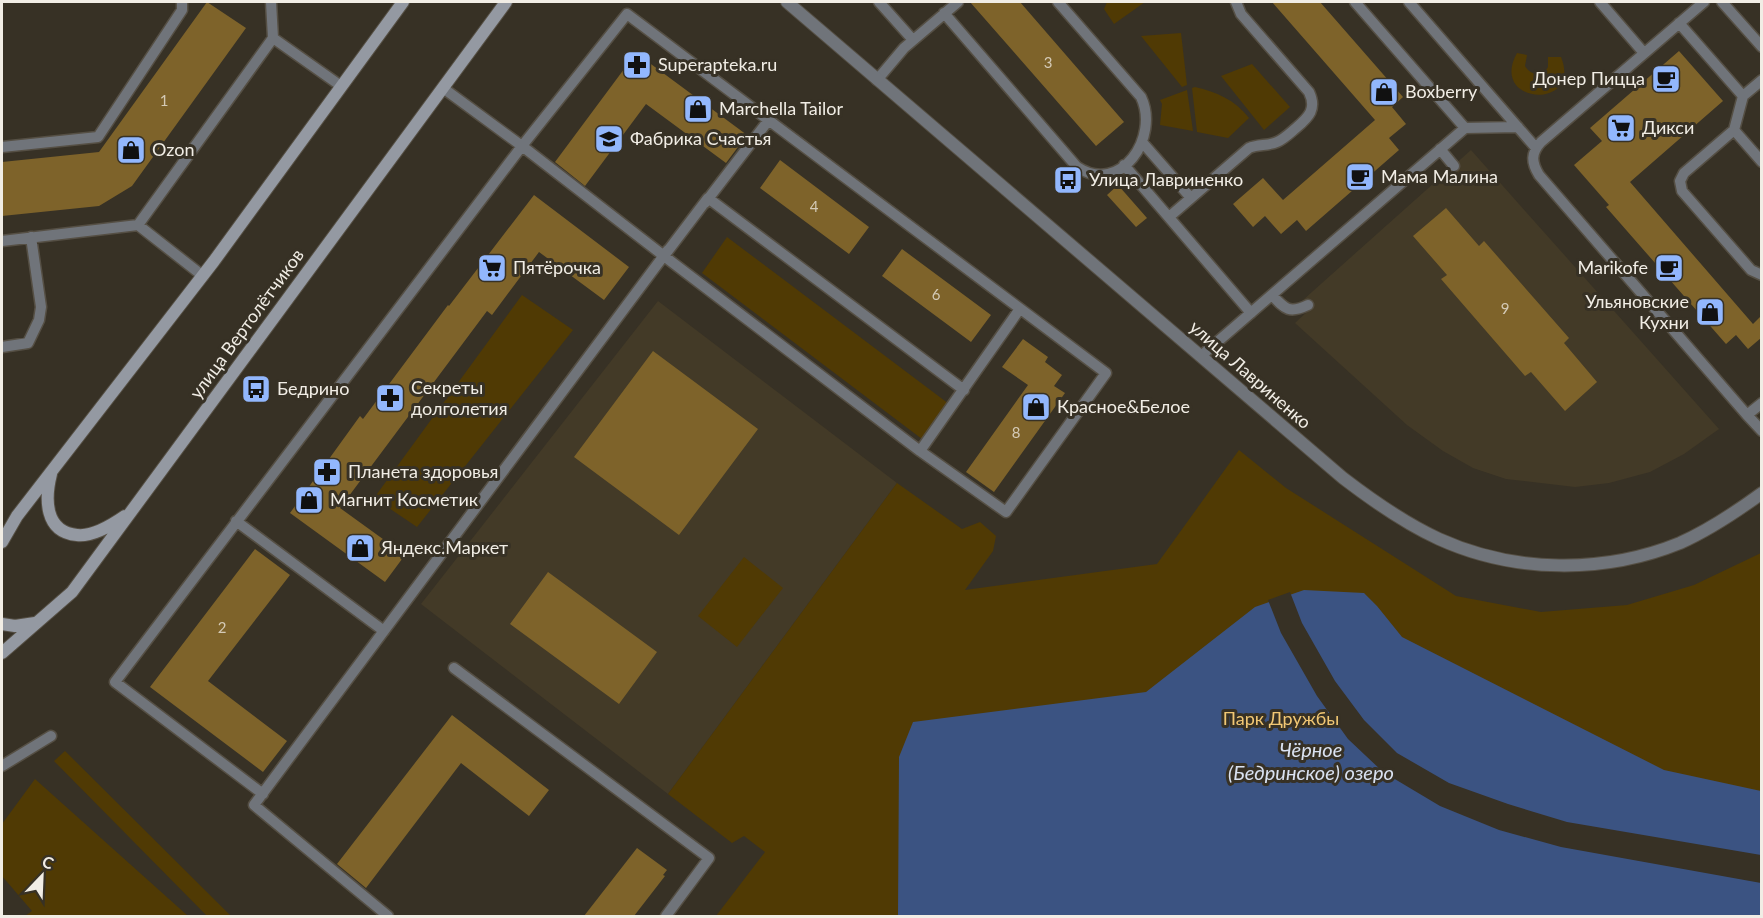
<svg xmlns="http://www.w3.org/2000/svg" width="1763" height="918" font-family="Lato,sans-serif">
  <style>
    .built { fill: #433a27 }
    .green { fill: #503a04 }
    .water { fill: #3b5382 }
    .pier { fill: #373125 }
    .building { fill: #7e632a }
    .lines { fill: none; stroke-linecap: round; stroke-linejoin: round }
    .service-casing { stroke: #554f44; stroke-width: 13 }
    .minor-casing { stroke: #554f44; stroke-width: 14 }
    .secondary-casing { stroke: #554f44; stroke-width: 14 }
    .service { stroke: #70747a; stroke-width: 10 }
    .minor { stroke: #70747a; stroke-width: 12 }
    .secondary { stroke: #9499a2; stroke-width: 12 }
    .labels { text-anchor: middle; stroke-width: 6; stroke-linejoin: round; paint-order: stroke }
    .number-label { font-size: 15px; fill: #d4cab6 }
    .poi-label { font-size: 18px; fill: #f1ede5; stroke: #373125; text-anchor: start }
    .street-label { font-size: 18px; fill: #f1ede5; stroke: #373125 }
    .park-label { font-size: 18px; fill: #f1c774; stroke: #373125 }
    .water-label { font-size: 20px; font-style: italic; fill: #dae2f1; stroke: #373125 }
  </style>
  <rect width="100%" height="100%" fill="#373125"/>
  <path class="built" d="M1471,150L1719,429L1684,454L1650,472L1609,483L1575,487L1506,479L1473,468L1443,451L1407,425L1295,323L1311,308L1303,300Z
    M658,301L897,483L668,794L421,604Z"/>
  <path class="green" d="M1107,2H1145L1114,24L1104,9Z
    M1181,33L1187,85L1182,87L1141,36Z
    M1517,53L1527,55L1525,66C1531,76 1542,77 1548,67V57H1561C1583,111 1488,105 1517,53Z
    M1252,64L1290,107L1264,130L1221,76Z
    M1195,87C1217,92 1235,100 1249,118L1228,138L1197,132L1192,88Z
    M1187,90L1193,131L1160,125L1162,104L1160,100Z
    M727,237L949,404L922,439L702,273Z
    M522,295L573,330L417,527L374,498Z
    M1239,450L1286,488L1456,596L1541,612L1627,605L1694,585L1761,553V916H716L765,852L744,836L732,843L668,794L897,483L962,529L980,522L996,536L993,551L965,590L1157,564Z
    M744,557L783,588L737,647L698,616Z
    M65,751L231,916H207L54,761Z
    M35,779L188,916H25L32,911L2,876V824Z"/>
  <path class="water" d="M1304,590L1364,593L1377,606L1402,637L1664,770L1761,791V916H898L899,757L913,722L1146,692L1255,607Z"/>
  <path class="pier" d="M1290,592L1302,623L1335,681L1364,720L1397,753L1449,783L1508,804L1567,822L1761,855V883L1561,847L1499,830L1440,806L1383,772L1348,739L1317,696L1281,633L1268,600Z"/>
  <path class="building" d="M207,2L246,28L132,186L99,206L2,216V162L99,152Z
    M970,2H1020L1124,122L1096,146Z
    M1272,2H1320L1403,97L1392,107L1406,124L1389,138L1399,150L1306,231L1297,220L1281,234L1265,216L1253,227L1233,204L1263,178L1283,200L1375,120Z
    M1679,51L1723,101L1630,182L1753,324L1761,316V338L1748,349L1736,335L1726,344L1606,207L1609,205L1574,165L1602,141L1590,128Z
    M636,53L747,135L726,163L646,104L585,186L555,162Z
    M780,160L869,227L849,254L760,188Z
    M1118,185L1147,218L1136,227L1107,195Z
    M534,195L629,267L604,300L539,252L492,315L487,311L340,508L405,555L385,582L290,513L360,416L363,419L448,305L449,306Z
    M1446,208L1479,246L1484,241L1569,338L1564,343L1597,382L1565,411L1531,372L1525,376L1441,279L1447,275L1413,236Z
    M902,249L991,315L971,342L882,276Z
    M1023,339L1048,357L1045,362L1062,375L1054,386L1065,393L994,492L966,472L1028,385L1002,367Z
    M653,351L758,429L679,535L574,457Z
    M255,549L290,575L208,681L287,741L263,772L150,687Z
    M548,572L657,652L619,704L510,624Z
    M452,715L549,790L529,816L461,763L366,888L337,864Z
    M637,848L667,870L663,875L665,876L634,916H584Z"/>
  <g class="lines">
    <g class="service-casing">
      <path id="service" d="M879,2L913,40
        M1355,2L1465,128
        M1409,2L1536,148
        M1600,2L1644,53
        M1704,2L1541,142C1531,153 1531,162 1539,175L1747,415
        M1722,2L1762,47
        M944,13L1077,167C1121,196 1160,137 1141,97L1058,2
        M1679,23L1743,96
        M273,38L341,86
        M877,80L904,48L958,2
        M1762,80L1743,96L1734,130L1684,173L1680,181L1682,191L1751,270L1762,275
        M1734,130L1762,162
        M1142,142L1191,198
        M2,147L98,137L182,10V2
        M1440,149L1454,166
        M1124,165L1251,313
        M705,203L768,121
        M1169,217L1249,148C1258,144 1268,146 1277,142C1284,139 1290,133 1296,128C1309,117 1317,109 1309,92L1241,14L1236,2
        M138,225L203,276
        M2,241L138,225L273,38L271,2
        M664,256L920,451
        M1272,295C1285,309 1289,314 1308,305
        M2,347L28,343L39,320L41,307L31,237
        M1201,356L1465,128L1518,127
        M964,390L708,198L664,256L522,146L627,14L1106,373L1006,512L920,451L1019,310
        M1762,403L1747,415L1762,431
        M236,521L384,631
        M454,668L709,858L666,916
        M2,766L51,736
        M263,794L115,682L522,146L443,88
        M388,916L254,805L668,250"/>
    </g>
    <g class="minor-casing">
      <path id="minor" d="M787,2L1343,478C1373,501 1404,523 1439,539C1514,573 1604,574 1680,543C1709,530 1736,512 1762,493"/>
    </g>
    <g class="secondary-casing">
      <path id="secondary" d="M51,474C45,498 44,532 77,535C93,537 112,525 125,516
        M2,542L17,516L214,261L403,2
        M2,624L15,626L35,623
        M2,653L72,592L506,2"/>
    </g>
    <use href="#service" class="service"/>
    <use href="#minor" class="minor"/>
    <use href="#secondary" class="secondary"/>
  </g>
  <defs>
    <g id="pharmacy-square" transform="scale(1.5)"><rect x="-9" y="-9" width="18" height="18" rx="4" fill="#92b7fd" stroke="#373125"/><path d="M-2-6h4v4h4v4h-4v4h-4v-4h-4v-4h4Z" fill="#111"/></g>
    <g id="cafe-square" transform="scale(1.5)"><rect x="-9" y="-9" width="18" height="18" rx="4" fill="#92b7fd" stroke="#373125"/><path d="M-5.5-4.5H6V0H3Q3 3.5 0 3.5H-2.5Q-5.5 3.5-5.5 0ZM3-3.2v2h1.7v-2ZM-6 4.5H4V6H-6Z" fill="#111"/></g>
    <g id="shop-square" transform="scale(1.5)"><rect x="-9" y="-9" width="18" height="18" rx="4" fill="#92b7fd" stroke="#373125"/><path d="M-5-2.5h2.3a2.7 3.5 0 0 1 5.4 0H5L5.5 6h-11ZM-1.5-2.5h3a1.5 2.3 0 0 0-3 0Z" fill="#111"/></g>
    <g id="supermarket-square" transform="scale(1.5)"><rect x="-9" y="-9" width="18" height="18" rx="4" fill="#92b7fd" stroke="#373125"/><path d="M-6-5.5h2.5l.6 2H6L4.5 2H-2.5L-4.4-4H-6ZM-1.5 3.2a1.3 1.3 0 1 0 .1 0ZM3 3.2a1.3 1.3 0 1 0 .1 0Z" fill="#111"/></g>
    <g id="school-square" transform="scale(1.5)"><rect x="-9" y="-9" width="18" height="18" rx="4" fill="#92b7fd" stroke="#373125"/><path d="M0-5L7-2L0 1L-7-2ZM-4 1L0 2.5L4 1V4Q0 6-4 4Z" fill="#111"/></g>
    <g id="bus-square" transform="scale(1.5)"><rect x="-9" y="-9" width="18" height="18" rx="4" fill="#92b7fd" stroke="#373125"/><path d="M-5-6H5V4H4V6H2V4H-2V6H-4V4H-5ZM-3.5-4V0h7V-4ZM-3.5 1.2v1.5H-2V1.2ZM2 1.2v1.5H3.5V1.2Z" fill="#111"/></g>
  </defs>
  <g fill-rule="evenodd">
    <use href="#pharmacy-square" x="637" y="65"/>
    <use href="#cafe-square" x="1666" y="79"/>
    <use href="#shop-square" x="1384" y="92"/>
    <use href="#shop-square" x="698" y="109"/>
    <use href="#supermarket-square" x="1621" y="128"/>
    <use href="#school-square" x="609" y="139"/>
    <use href="#shop-square" x="131" y="150"/>
    <use href="#cafe-square" x="1360" y="177"/>
    <use href="#bus-square" x="1068" y="180"/>
    <use href="#supermarket-square" x="492" y="268"/>
    <use href="#cafe-square" x="1669" y="268"/>
    <use href="#shop-square" x="1710" y="312"/>
    <use href="#bus-square" x="256" y="389"/>
    <use href="#pharmacy-square" x="390" y="398"/>
    <use href="#shop-square" x="1036" y="407"/>
    <use href="#pharmacy-square" x="327" y="472"/>
    <use href="#shop-square" x="309" y="500"/>
    <use href="#shop-square" x="360" y="548"/>
  </g>
  <g class="labels">
    <g class="number-label">
      <text x="1048" y="68">3</text>
      <text x="164" y="106">1</text>
      <text x="814" y="212">4</text>
      <text x="936" y="300">6</text>
      <text x="1505" y="314">9</text>
      <text x="1016" y="438">8</text>
      <text x="222" y="633">2</text>
    </g>
    <g class="poi-label">
      <text x="658" y="71">Superapteka.ru</text>
      <text x="1645" y="85" text-anchor="end">Донер Пицца</text>
      <text x="1405" y="98">Boxberry</text>
      <text x="719" y="115">Marchella Tailor</text>
      <text x="1642" y="134">Дикси</text>
      <text x="630" y="145">Фабрика Счастья</text>
      <text x="152" y="156">Ozon</text>
      <text x="1381" y="183">Мама Малина</text>
      <text x="1089" y="186">Улица Лавриненко</text>
      <text x="513" y="274">Пятёрочка</text>
      <text x="1648" y="274" text-anchor="end">Marikofe</text>
      <text x="1689" y="308" text-anchor="end">Ульяновские<tspan x="1689" dy="21">Кухни</tspan></text>
      <text x="411" y="394">Секреты<tspan x="411" dy="21">долголетия</tspan></text>
      <text x="277" y="395">Бедрино</text>
      <text x="1057" y="413">Красное&amp;Белое</text>
      <text x="348" y="478">Планета здоровья</text>
      <text x="330" y="506">Магнит Косметик</text>
      <text x="381" y="554">Яндекс.Маркет</text>
    </g>
    <g class="street-label">
      <text transform="translate(247 324) rotate(-54)" y="6">улица Вертолётчиков</text>
      <text transform="translate(1250 375) rotate(41)" y="6">улица Лавриненко</text>
    </g>
    <g class="park-label">
      <text x="1281" y="725">Парк Дружбы</text>
    </g>
    <g class="water-label">
      <text x="1311" y="757">Чёрное<tspan x="1311" dy="23">(Бедринское) озеро</tspan></text>
    </g>
  </g>
  <rect width="1763" height="918" fill="none" stroke="#f1ede5" stroke-width="6"/>
  <g transform="translate(42 876) rotate(23)" stroke="#373125" stroke-width="4.5" paint-order="stroke">
  <path d="M0-4.5L10 22L0 15L-10 22Z" fill="#f1ede5"/>
  <text y="-9" font-size="16" font-weight="bold" text-anchor="middle" fill="#f1ede5">С</text>
  </g>
</svg>
